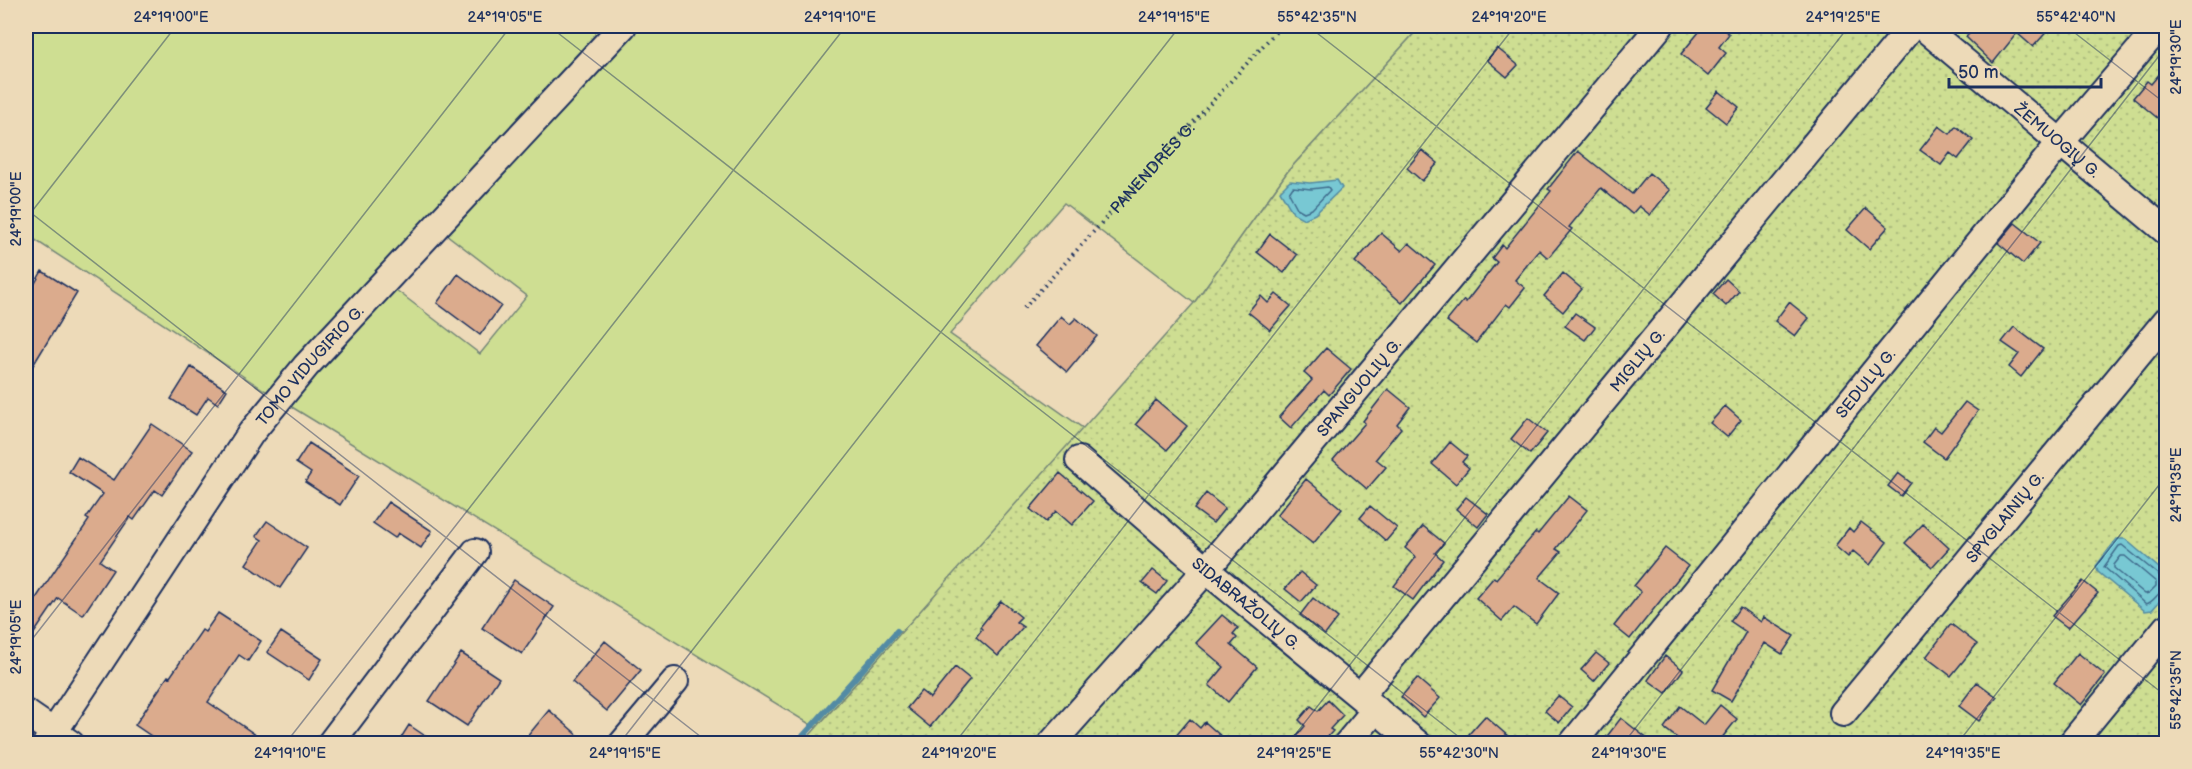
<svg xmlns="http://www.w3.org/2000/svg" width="2192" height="769" font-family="'Balsamiq Sans',sans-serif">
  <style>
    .grass { fill: #cede92; stroke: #748678; stroke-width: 1.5; fill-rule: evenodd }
    .garden { fill: url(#garden-dots); stroke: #748678; stroke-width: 1.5 }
    .water { fill: #78c8d3; stroke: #538ba4; stroke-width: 1.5 }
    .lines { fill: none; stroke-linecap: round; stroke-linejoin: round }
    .shore { stroke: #406c8d; stroke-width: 1.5 }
    .stream { stroke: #538ba4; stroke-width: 6 }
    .building { fill: #dbab8d; stroke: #1b2f5e; stroke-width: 1.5 }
    .minor-casing { stroke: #1b2f5e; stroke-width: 30 }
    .path { stroke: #1b2f5e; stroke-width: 4; stroke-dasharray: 1.5 4.5; stroke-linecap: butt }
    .minor { stroke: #eddab8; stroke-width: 26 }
    .ticks { fill: none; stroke: #1b2f5e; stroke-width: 1.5; stroke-opacity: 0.45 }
    .labels { text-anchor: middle; stroke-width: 4.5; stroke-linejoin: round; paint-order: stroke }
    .street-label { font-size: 16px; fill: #1b2f5e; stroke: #eddab8 }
    .neatline { fill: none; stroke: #1b2f5e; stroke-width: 2 }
    .ticks-label { font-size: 15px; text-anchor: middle; fill: #1b2f5e }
  </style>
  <defs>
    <pattern id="garden-dots" width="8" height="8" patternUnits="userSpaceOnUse" patternTransform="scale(1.5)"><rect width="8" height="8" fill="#cede92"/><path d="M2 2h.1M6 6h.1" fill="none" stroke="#b0bf80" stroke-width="1.8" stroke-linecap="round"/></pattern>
  </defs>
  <rect width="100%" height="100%" fill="#eddab8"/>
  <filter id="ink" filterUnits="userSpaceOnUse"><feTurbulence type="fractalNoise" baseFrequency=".0167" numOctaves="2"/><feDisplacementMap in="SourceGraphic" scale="12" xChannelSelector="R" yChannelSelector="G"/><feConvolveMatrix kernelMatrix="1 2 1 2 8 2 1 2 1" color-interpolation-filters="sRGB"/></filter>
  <g filter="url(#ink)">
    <path class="grass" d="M26,26H1421L1288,171L1194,303L1064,203L950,334L1084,429L816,728L264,390L26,234ZM425,218L527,296L480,354L375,274Z"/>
    <path class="garden" d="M1421,26H2166V743L802,744L1194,303L1288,171Z"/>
    <path class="water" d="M1337,180L1342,188L1315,214L1304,219L1293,213L1280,191L1290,181L1310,183Z
      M2117,539H2125L2166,574V594L2152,610L2145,611L2098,572L2096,566Z"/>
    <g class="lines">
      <path class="shore" d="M1293,187L1311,189L1328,187L1330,190L1312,209L1304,212L1297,208L1289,193Z
        M2121,556H2125L2156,582V586L2149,593L2145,594L2114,568V565Z
        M2166,578L2160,576L2122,545L2119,546L2104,567L2146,604C2155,602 2157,591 2166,590"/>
      <path class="stream" d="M796,744L897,631"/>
    </g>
    <path class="building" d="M1704,26H1719L1729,34L1719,47L1726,53L1708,76L1681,54Z
      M1977,26H2052L2033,47L2017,33L1993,63L1966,37Z
      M1497,48L1518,65L1507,77L1487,60Z
      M2166,66V125L2133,98L2147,81L2151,84Z
      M1719,91L1739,107L1726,123L1706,107Z
      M1939,126L1950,134L1956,126L1973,140L1958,159L1950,153L1941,165L1920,150Z
      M1422,150L1438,163L1422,181L1407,168Z
      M1578,151L1632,194L1649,173L1670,190L1650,215L1639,206L1632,214L1601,188L1569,227L1572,229L1548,258L1539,250L1515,280L1525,288L1510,307L1506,304L1476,343L1447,321L1464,300L1466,302L1497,262L1492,258L1502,245L1505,248L1551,191L1548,189Z
      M1866,208L1888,227L1869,249L1847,230Z
      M2015,223L2040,243L2023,264L1998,243Z
      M1381,233L1402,251L1409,243L1435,265L1402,303L1355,262Z
      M1270,234L1297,255L1284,273L1257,252Z
      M42,271L77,293L26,377V299Z
      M1563,273L1582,289L1563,312L1544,296Z
      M458,274L501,306L480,335L437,303Z
      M1726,279L1739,291L1726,306L1713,294Z
      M1276,294L1291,306L1270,330L1248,312L1261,296L1268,303Z
      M1789,302L1809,318L1795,336L1775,321Z
      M1575,313L1595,327L1585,340L1565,326Z
      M1061,316L1070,324L1076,318L1097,336L1067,372L1036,346Z
      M2014,327L2043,349L2021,377L2009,367L2019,354L2002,342Z
      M1326,348L1351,369L1329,395L1324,390L1291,428L1279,417L1312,380L1304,373Z
      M191,367L227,390L218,404L208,397L196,415L171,399Z
      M1388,389L1410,407L1397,424L1401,428L1376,459L1386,467L1367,489L1333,460L1365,423L1363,421Z
      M1156,400L1187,426L1167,450L1136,424Z
      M1965,402L1978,411L1944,458L1923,442L1934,427L1941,432Z
      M1725,406L1741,420L1727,437L1710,423Z
      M1528,418L1547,433L1530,454L1511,439Z
      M152,424L192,451L162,495L155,490L134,520L130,517L100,561L113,570L83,615L58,598L26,645V613L89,520L86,518L103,494L69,472L78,457L114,480Z
      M1450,442L1467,456L1462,462L1469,468L1456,484L1432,464Z
      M309,443L359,476L340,505L305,482L311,473L296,463Z
      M1060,473L1093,501L1072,525L1056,511L1046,522L1030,509Z
      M1898,473L1911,483L1901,496L1888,486Z
      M1306,479L1342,509L1313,544L1277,515Z
      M1206,493L1225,508L1213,523L1194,509Z
      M1569,496L1587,510L1556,549L1561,552L1539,578L1559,593L1536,624L1514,607L1502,621L1476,598L1494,577L1496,579L1536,532L1538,534Z
      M1466,497L1488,514L1478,527L1456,509Z
      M388,502L432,531L421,548L398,533L395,538L373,523Z
      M1370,506L1397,528L1386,541L1360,518Z
      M267,521L307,548L280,588L246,564L262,540L256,536Z
      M1861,522L1887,542L1870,565L1853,551L1848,557L1835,546L1849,528L1853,532Z
      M1923,524L1949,548L1932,567L1905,543Z
      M1423,526L1444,543L1435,553L1443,560L1413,600L1394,586L1416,557L1405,548Z
      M1665,548L1688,566L1630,639L1614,626L1641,592L1634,586Z
      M1153,570L1167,581L1157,594L1142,583Z
      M1300,572L1316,585L1301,602L1285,589Z
      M514,580L554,607L522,654L482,628Z
      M2083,581L2098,593L2068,628L2052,616Z
      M1313,598L1338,618L1325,635L1300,615Z
      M1001,601L1021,617L1016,622L1023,627L998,656L976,637L982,629L980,627Z
      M1740,607L1761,622L1764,617L1794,636L1782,654L1765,643L1731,701L1712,690L1746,632L1730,621Z
      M218,613L261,641L248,661L239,655L208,702L269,744H163L135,725L168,676L170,677L202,630L205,632Z
      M1222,615L1238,628L1233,634L1237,638L1231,645L1257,667L1228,702L1209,685L1224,667L1196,643Z
      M1951,624L1977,644L1951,676L1926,657Z
      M281,632L322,659L309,680L267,652Z
      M605,641L641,670L607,711L572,682Z
      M461,653L499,678L467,726L429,701Z
      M1596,653L1609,663L1594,681L1581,670Z
      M2078,653L2105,675L2081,705L2054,683Z
      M1665,656L1683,670L1666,693L1648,680Z
      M955,667L970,679L930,727L907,708L921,691L930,698Z
      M1417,678L1440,698L1423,717L1401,697Z
      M1977,682L1997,697L1979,721L1959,706Z
      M1558,696L1572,707L1559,723L1545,711Z
      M1328,700L1343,715L1330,729L1333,731L1321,744H1290L1305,726L1299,720L1311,706L1318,711Z
      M1720,705L1737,719L1717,744H1685L1664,728L1680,706L1704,725Z
      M549,710L588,744H521Z
      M1485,716L1517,744H1480L1469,734Z
      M1621,718L1654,744H1601Z
      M1190,719L1200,728L1205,722L1230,744H1169Z
      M409,725L437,744H397Z"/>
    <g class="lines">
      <g class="minor-casing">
        <g id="minor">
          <path id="s2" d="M1922,26L2166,231"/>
          <path id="s3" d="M1079,460L1206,570L1418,744"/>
          <path id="s4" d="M1361,695L1912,26"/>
          <path d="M26,713L71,744"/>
          <path id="s5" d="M1843,713L2166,321"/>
          <path id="s6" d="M46,744L251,433L306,366L623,26"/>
          <path d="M330,744L475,552"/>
          <path d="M622,744L675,681"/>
          <path id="s7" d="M1051,744L1206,570L1660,26"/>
          <path d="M1347,744L1376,709"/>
          <path id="s8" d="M1572,744L2060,143L2160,26"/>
          <path d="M2071,744L2166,628"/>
        </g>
      </g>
      <path class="path" id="s1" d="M1024,308L1281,26"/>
      <use href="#minor" class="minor"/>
    </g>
  </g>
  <path class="ticks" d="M549,26L1468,744M1308,26L2166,696M2066,26L2166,104M26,209L710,744M26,219L176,26M26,647L511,26M285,744L846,26M619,744L1180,26M954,744L1515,26M1288,744L1849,26M1623,744L2166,47M1957,744L2166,476"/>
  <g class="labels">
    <g class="street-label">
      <text dy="6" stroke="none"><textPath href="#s2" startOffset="177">ŽEMUOGIŲ G.</textPath></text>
      <text dy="6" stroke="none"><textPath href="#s1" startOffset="190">PANENDRĖS G.</textPath></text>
      <text dy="6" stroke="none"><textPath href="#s4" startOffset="434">MIGLIŲ G.</textPath></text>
      <text dy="6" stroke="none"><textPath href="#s6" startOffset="462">TOMO VIDUGIRIO G.</textPath></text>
      <text dy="6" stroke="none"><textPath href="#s8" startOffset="465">SEDULŲ G.</textPath></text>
      <text dy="6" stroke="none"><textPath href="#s7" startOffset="471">SPANGUOLIŲ G.</textPath></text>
      <text dy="6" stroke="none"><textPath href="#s5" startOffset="254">SPYGLAINIŲ G.</textPath></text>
      <text dy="6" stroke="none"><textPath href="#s3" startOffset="220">SIDABRAŽOLIŲ G.</textPath></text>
    </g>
  </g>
  <rect width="2192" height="769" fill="none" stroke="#eddab8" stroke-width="66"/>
  <path d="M1949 78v9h152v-9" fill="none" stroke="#1b2f5e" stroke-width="3"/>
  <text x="1958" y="78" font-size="18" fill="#1b2f5e" stroke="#eddab8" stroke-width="4.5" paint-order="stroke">50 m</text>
  <rect x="33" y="33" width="2126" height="703" class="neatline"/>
  <g class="ticks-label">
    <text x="171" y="22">24°19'00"E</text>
    <text x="505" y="22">24°19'05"E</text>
    <text x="840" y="22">24°19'10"E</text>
    <text x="1174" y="22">24°19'15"E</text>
    <text x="1317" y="22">55°42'35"N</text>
    <text x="1509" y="22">24°19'20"E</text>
    <text x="1843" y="22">24°19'25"E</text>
    <text x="2076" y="22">55°42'40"N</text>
    <text transform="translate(2176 57) rotate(-90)" y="5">24°19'30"E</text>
    <text transform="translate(16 209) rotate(-90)" y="5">24°19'00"E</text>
    <text transform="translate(2176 485) rotate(-90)" y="5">24°19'35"E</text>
    <text transform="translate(16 637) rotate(-90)" y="5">24°19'05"E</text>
    <text transform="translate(2176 690) rotate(-90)" y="5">55°42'35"N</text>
    <text x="290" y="758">24°19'10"E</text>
    <text x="625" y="758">24°19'15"E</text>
    <text x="959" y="758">24°19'20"E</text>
    <text x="1294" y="758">24°19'25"E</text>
    <text x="1459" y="758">55°42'30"N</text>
    <text x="1629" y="758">24°19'30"E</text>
    <text x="1963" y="758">24°19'35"E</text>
  </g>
</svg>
